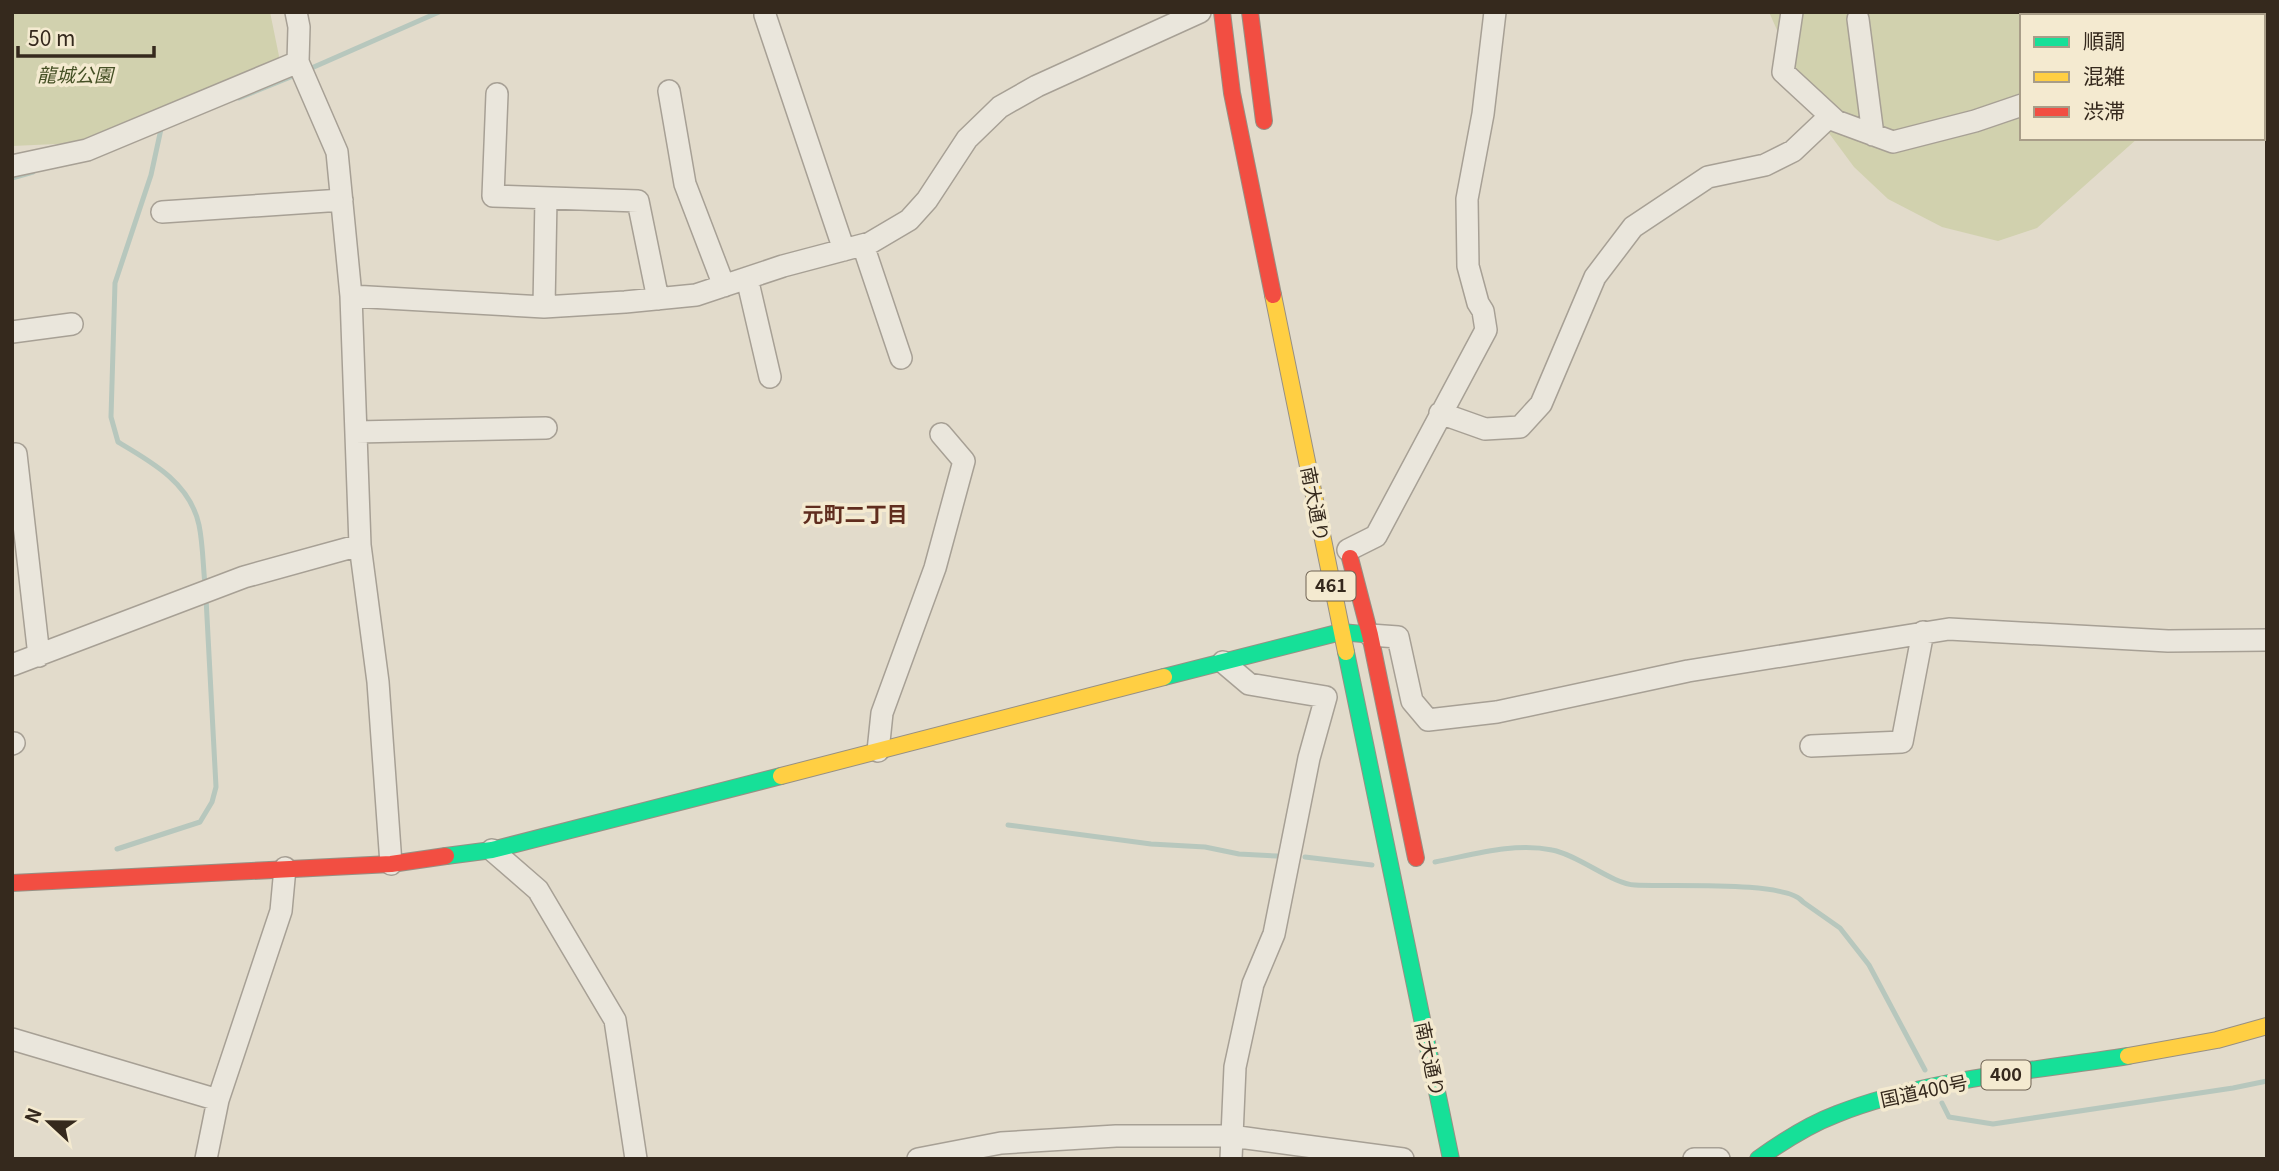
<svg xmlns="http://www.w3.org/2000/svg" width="2279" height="1171" font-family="Georgia,'Noto Sans JP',serif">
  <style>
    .green { fill: #d1d1ae }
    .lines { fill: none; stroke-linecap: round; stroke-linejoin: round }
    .stream { stroke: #b7c7bd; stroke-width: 5 }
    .street-casing { stroke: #a7a095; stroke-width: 24 }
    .fast-casing { stroke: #979084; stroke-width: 18 }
    .slow-casing { stroke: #979084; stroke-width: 18 }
    .jam-casing { stroke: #979084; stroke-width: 18 }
    .street { stroke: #eae6dc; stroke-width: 21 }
    .fast { stroke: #16e098; stroke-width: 16 }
    .slow { stroke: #ffcf43; stroke-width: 16 }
    .jam { stroke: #f24e42; stroke-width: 16 }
    .labels { text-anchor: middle; stroke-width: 7; stroke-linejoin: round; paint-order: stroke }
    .shield { fill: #f4ead0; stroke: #6e6353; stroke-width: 2 }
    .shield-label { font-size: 18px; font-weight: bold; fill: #35291d }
    .park-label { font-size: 19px; font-style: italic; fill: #455025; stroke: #f4ead0 }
    .street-label { font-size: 19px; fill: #35291d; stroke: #f4ead0 }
    .neighbourhood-label { font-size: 21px; font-weight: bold; fill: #602d1e; stroke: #f4ead0 }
  </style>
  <rect width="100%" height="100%" fill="#e2dbcb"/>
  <path class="green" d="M12,12H270L280,61L79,143L12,146Z
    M1769,12H2267V24L2263,27V16H2022V138H2138L2037,228L1998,241L1942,227L1888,199L1854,167L1814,113Z"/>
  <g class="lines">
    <path class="stream" d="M307,70L439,12
      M239,98L298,74
      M161,129L151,175L115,283L111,417L118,442C152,462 190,483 199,525C203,544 203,566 205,585
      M12,178L33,172
      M1008,825L1151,844L1205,847L1239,854L1277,856
      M117,849L200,822L212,802L216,787L206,598
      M1305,857L1372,865
      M1435,862C1472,855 1514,842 1552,850C1579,855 1612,884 1635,885C1664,887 1788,880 1803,902L1840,928L1869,965L1925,1070
      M1942,1103L1949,1117L1993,1124L2233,1088L2267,1081"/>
    <g class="street-casing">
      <path id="street" d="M296,12L299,27L298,62L337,152L351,296L360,545L378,682L391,864
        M1792,12L1783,72L1836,121L1893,142L1975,121L2022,105
        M765,15L844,250
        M2147,16L2151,12
        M1858,19L1873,135
        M669,91L685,184L724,286
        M497,94L493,196L638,201L658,299
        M12,166L87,150L298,62
        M162,212L342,200
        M863,245L901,358
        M747,278L770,377
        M351,296L544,307L625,302L696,295L783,266L870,243L909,220L927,200L967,139L1000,107L1037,86L1200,12
        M544,307L546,198
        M12,332L72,324
        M1440,413L1485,429L1520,427L1541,404L1595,277L1633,227L1708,177L1765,165L1793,151L1830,116
        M356,432L546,428
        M16,454L39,656
        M1348,550L1376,536L1486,330L1483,311L1478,303L1468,266L1467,199L1483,114L1495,12
        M1370,635L1398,637L1412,701L1428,720L1497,712L1688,671L1949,629L2168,641L2267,640
        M1223,662L1249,684L1326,697L1309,758L1274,934L1253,984L1235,1067L1231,1159
        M12,665L244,577L360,545
        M12,744L14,743
        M1811,746L1902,742L1923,632
        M878,751L882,713L935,568L964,461L941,434
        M492,850L538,890L615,1020L636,1159
        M12,1039L218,1100
        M206,1159L218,1100L281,911L285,868
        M918,1159L1001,1143L1116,1136H1231L1403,1159
        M1694,1159H1719"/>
    </g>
    <g class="fast-casing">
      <path id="fast" d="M1346,652L1451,1159
        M1164,677L1341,632L1363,634
        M446,856L492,850L781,776
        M1758,1159C1783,1141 1808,1125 1837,1114C1925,1079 2034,1071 2128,1056"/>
    </g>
    <g class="slow-casing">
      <path id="slow" d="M1273,295L1346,652
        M781,776L1164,677
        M2128,1056L2217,1040L2267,1026"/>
    </g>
    <g class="jam-casing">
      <path id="jam" d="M1222,12L1232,93L1273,295
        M1250,12L1264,121
        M1350,558L1370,635L1416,858
        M12,883L391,864L446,856"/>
    </g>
    <use href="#street" class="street"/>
    <use href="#fast" class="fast"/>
    <use href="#slow" class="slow"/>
    <use href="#jam" class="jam"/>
  </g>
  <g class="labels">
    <g class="shield">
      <rect x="1306.5" y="571.5" width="49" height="29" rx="5"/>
      <rect x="1981.5" y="1060.5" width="49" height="29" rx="5"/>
    </g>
    <g class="shield-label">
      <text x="1331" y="592">461</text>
      <text x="2006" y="1081">400</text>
    </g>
    <g class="park-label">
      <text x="75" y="82">龍城公園</text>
    </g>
    <g class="street-label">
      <text transform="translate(1315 504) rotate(79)" y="7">南大通り</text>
      <text transform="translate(1430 1059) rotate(78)" y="7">南大通り</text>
      <text transform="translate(1924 1091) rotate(-12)" y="7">国道400号</text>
    </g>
    <g class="neighbourhood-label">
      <text x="855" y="522">元町二丁目</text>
    </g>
  </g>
  <rect width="2279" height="1171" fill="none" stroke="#35291d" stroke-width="28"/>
  <rect x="2020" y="14" width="245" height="126" fill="#f4ead0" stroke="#a89d88" stroke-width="2"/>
  <rect x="2034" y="37" width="35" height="10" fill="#16e098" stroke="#a89d88" stroke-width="2"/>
  <text x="2083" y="49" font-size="21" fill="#35291d">順調</text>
  <rect x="2034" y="72" width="35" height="10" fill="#ffcf43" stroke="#a89d88" stroke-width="2"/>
  <text x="2083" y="84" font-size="21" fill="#35291d">混雑</text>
  <rect x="2034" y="107" width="35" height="10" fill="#f24e42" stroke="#a89d88" stroke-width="2"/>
  <text x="2083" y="119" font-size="21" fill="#35291d">渋滞</text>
  <g transform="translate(49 1122) rotate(292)" stroke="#f4ead0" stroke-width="5" paint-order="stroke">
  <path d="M0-5L12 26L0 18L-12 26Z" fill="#35291d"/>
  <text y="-10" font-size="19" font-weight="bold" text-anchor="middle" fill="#35291d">N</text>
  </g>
  <path d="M18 46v10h136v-10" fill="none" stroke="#35291d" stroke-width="3.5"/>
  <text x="28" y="46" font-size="21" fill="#35291d" stroke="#f4ead0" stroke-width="5" paint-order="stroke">50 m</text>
</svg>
